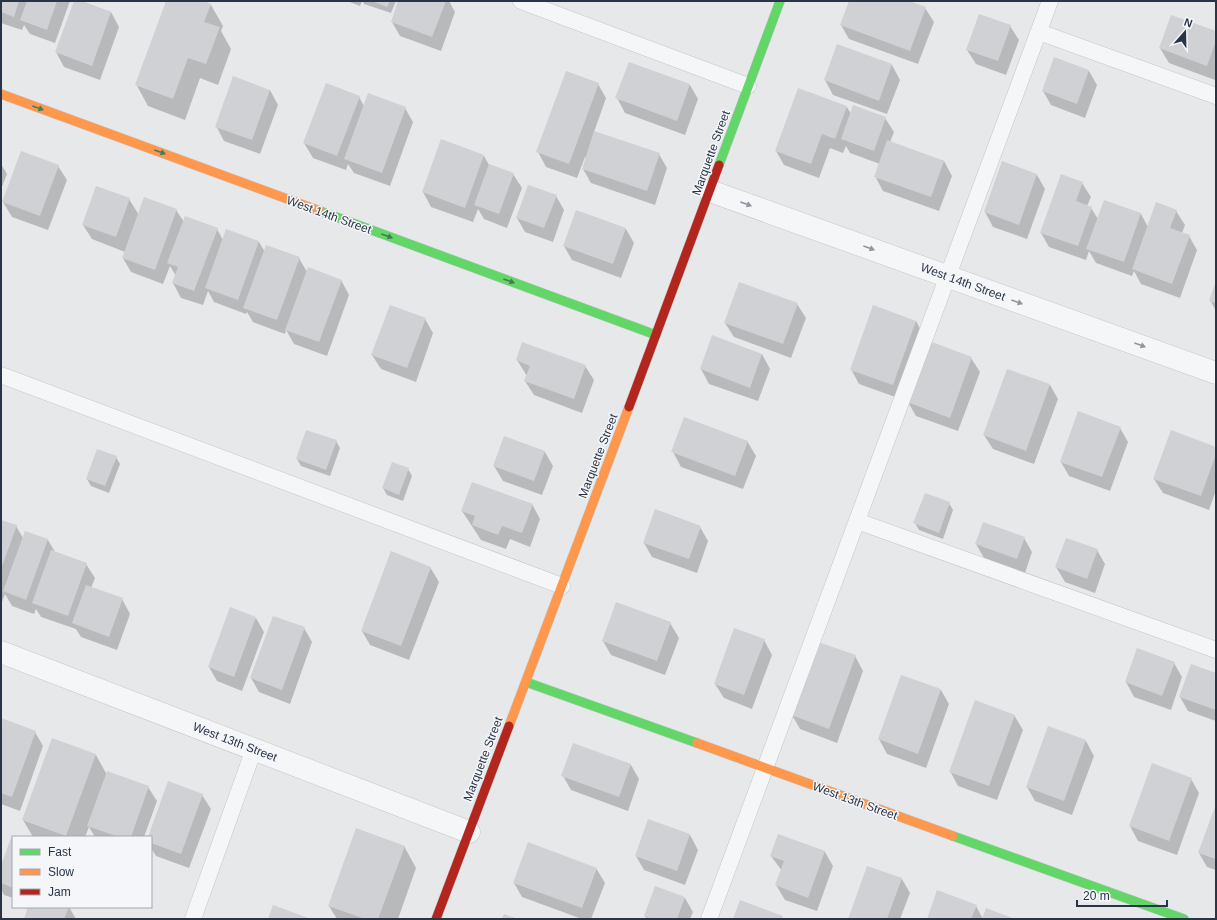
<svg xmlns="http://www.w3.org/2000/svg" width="1217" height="920" font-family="Arial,sans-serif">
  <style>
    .shadow { fill: #0003 }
    .building { fill: #cfd1d4 }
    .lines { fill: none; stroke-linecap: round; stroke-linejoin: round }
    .lane-casing { stroke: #c4c6c8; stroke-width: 17 }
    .street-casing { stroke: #c4c6c8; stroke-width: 23 }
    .fast-casing { stroke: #c4c6c8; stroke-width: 10 }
    .slow-casing { stroke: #c4c6c8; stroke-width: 10 }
    .jam-casing { stroke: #c4c6c8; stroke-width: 10 }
    .lane { stroke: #f5f6f7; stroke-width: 16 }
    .street { stroke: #f5f6f7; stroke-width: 22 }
    .fast { stroke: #63d668; stroke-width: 9 }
    .slow { stroke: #ff974d; stroke-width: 9 }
    .jam { stroke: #b3261e; stroke-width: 9 }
    .oneway { fill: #447d55 }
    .oneway2 { fill: #90959e }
    .labels { text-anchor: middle; stroke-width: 3; stroke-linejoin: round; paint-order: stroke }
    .street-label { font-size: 12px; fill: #2a3446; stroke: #f4f6f9 }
  </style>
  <rect width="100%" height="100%" fill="#e6e8ea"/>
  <path class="shadow" d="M1,1H70L55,43L30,34L24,25L22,30L1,23Z
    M75,1H79L111,12L119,27L100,80L64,67L56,52Z
    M167,1H201L211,5L223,26L221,31L231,49L218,85L200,78L185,120L148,106L136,84Z
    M347,1H362L360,6Z
    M363,1H396L391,13L364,4Z
    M399,1H449L455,12L441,51L400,36L392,22Z
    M850,1H906L925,8L934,22L918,64L849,39L841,25Z
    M1010,26L1019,40L1006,75L976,64L967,50Z
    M1216,32L1215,80L1169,63L1160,48Z
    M838,45L892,65L900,80L887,114L833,95L825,80Z
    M629,63L690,85L698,99L685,135L625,113L617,98Z
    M1089,71L1097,85L1085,118L1051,105L1043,91Z
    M598,84L606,98L594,132L659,154L667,168L655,205L591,183L583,169L587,158L585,157L577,178L546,167L538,152Z
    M270,90L278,105L260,154L224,141L216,126Z
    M359,97L364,106L405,108L413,122L390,186L354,173L348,164L346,170L313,158L304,143Z
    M847,107L851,114L885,118L894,132L890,142L944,161L952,176L939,211L883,191L875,176L880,164L850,153L846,146L843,153L830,148L819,178L784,165L776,151Z
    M484,156L489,165L513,174L522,188L507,228L484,219L478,209L473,222L431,207L423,192Z
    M1,164L7,174L1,189Z
    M58,166L67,180L48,230L12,217L3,202Z
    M1037,175L1045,189L1027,239L993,227L985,212Z
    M1082,183L1091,197L1087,206L1091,208L1098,219L1105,201L1141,214L1148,227L1176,211L1185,225L1182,233L1189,236L1197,250L1180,298L1141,284L1134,271L1132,276L1096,263L1089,251L1086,260L1049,247L1041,233Z
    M556,196L564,210L553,242L525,232L517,218Z
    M129,199L139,215L176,210L184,222L217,229L223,240L259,242L265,252L299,258L307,272L341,280L349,295L327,356L294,344L286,330L285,334L253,322L247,312L246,314L214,302L208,291L203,305L181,298L173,283L176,276L170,266L163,284L131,272L123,258L125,252L92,239L83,225Z
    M577,211L626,229L634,243L621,278L572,260L564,246Z
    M1216,283V311L1210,300Z
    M797,304L806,318L791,358L734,337L725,323Z
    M425,319L433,333L416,382L381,369L372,355Z
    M916,321L924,336L901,399L859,384L851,369Z
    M762,354L770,369L758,401L709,384L701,369Z
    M971,358L980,372L958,431L916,416L908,402Z
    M517,360L585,366L594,380L582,413L534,395L525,381L527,376Z
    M1050,385L1058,399L1034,464L993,449L984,435Z
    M1120,428L1128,442L1110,491L1069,476L1061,462Z
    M336,441L340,448L330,476L301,466L297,459Z
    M747,441L756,456L743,489L681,467L673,452Z
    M1216,448V490L1209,510L1163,493L1154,479Z
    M545,452L553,466L542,495L503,481L494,466Z
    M116,457L120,464L109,493L91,486L87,479Z
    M408,469L412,476L403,501L387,495L383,488Z
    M949,503L953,510L943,539L919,530L915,523Z
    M532,504L540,519L530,547L510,539L506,549L481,540L462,511Z
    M1,521L16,526L23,538L25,532L48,540L55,552L86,564L95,578L91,588L122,599L130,614L117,650L81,637L76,629L41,617L36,609L34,614L12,606L5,594L2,602L1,601Z
    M700,527L708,541L697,573L652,557L644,543Z
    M1024,538L1032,552L1025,573L984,558L976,544Z
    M1097,550L1105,564L1095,593L1065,582L1056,567Z
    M430,567L439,582L409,660L370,645L362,631Z
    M256,618L264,632L242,691L217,681L209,667Z
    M670,623L679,638L665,675L611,655L603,641Z
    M304,628L312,642L290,704L259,692L251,678Z
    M764,640L772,655L752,709L724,698L715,684Z
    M855,656L863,671L837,743L800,729L792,715Z
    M1174,663L1182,677L1171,710L1134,697L1126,682Z
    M1216,674V721L1188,711L1180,697Z
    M941,690L949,704L926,768L887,754L879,739Z
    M1014,715L1023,730L997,800L958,786L950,771Z
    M1,719L35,732L43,746L20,811L1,804Z
    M1086,741L1094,756L1072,815L1035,801L1027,787Z
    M574,744L631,765L639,779L628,811L571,790L563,776Z
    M96,755L107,775L148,787L157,801L144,837H95L89,827L85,837H33L23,820Z
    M1191,779L1199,793L1177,855L1138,841L1130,826Z
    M202,795L211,809L189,868L156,856L151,848V837H149Z
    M1216,806V870L1207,867L1199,853Z
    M649,820L690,835L698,850L685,885L644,870L636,856Z
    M779,835L825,852L833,866L817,911L785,900L776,885L782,871L771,856Z
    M13,840V898L4,895L1,889V868Z
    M404,846L416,868L398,919H337L329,906Z
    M596,868L605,883L591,919H582L522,897L514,883Z
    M902,879L910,893L900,919H849Z
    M685,898L693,912L690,919H647L645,916Z
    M976,906L983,919H1013H928Z
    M30,907H69L76,919H25Z"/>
  <path class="building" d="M1,1H19L14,17L1,12Z
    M27,1H57L47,30L20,20Z
    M74,1H82L111,12L92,66L55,52Z
    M166,1H204L211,4L204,22L220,27L206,64L188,58L173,99L135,85Z
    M372,1H390L387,7Z
    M398,1H446L432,37L391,22Z
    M849,1H909L926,7L910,51L840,25Z
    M979,14L1011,25L998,61L966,50Z
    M1171,15L1216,31V41L1207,66L1159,48Z
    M837,44L892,64L879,101L824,80Z
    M1054,57L1089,70L1077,104L1042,91Z
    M629,62L690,84L677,121L615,98Z
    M566,71L599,83L569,164L536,152Z
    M233,76L270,90L252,140L215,127Z
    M326,83L360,96L337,156L303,143Z
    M798,88L847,106L835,139L822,134L811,164L775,151Z
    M368,93L406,107L382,173L344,159Z
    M853,105L886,117L874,151L841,139Z
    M594,131L660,153L647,191L582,169Z
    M441,139L484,155L465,208L422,192Z
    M887,140L944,161L931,197L874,177Z
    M21,151L59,165L40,216L2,202Z
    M1002,161L1037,174L1019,225L984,212Z
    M489,164L514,173L499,214L474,205Z
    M1061,174L1083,182L1076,201L1092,207L1078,246L1040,233Z
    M528,185L557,195L544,228L516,218Z
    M96,186L130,198L116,237L82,225Z
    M144,197L177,209L155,270L122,258Z
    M1104,200L1141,213L1124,262L1086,249Z
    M1156,202L1177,210L1170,228L1190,235L1172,284L1132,269Z
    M576,210L626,228L613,264L563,246Z
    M185,216L218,228L194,291L172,283L178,267L167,263Z
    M226,229L259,241L238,300L205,288Z
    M266,245L300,257L277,320L243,308Z
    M308,267L342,280L319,342L285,330Z
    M1216,281V303L1209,301Z
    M739,282L798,303L783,344L724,323Z
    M390,305L426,318L407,368L371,355Z
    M873,305L916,321L893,385L850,370Z
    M712,335L762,354L750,388L700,369Z
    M929,341L972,357L950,418L907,402Z
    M522,342L586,365L574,399L524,381L530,366L516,360Z
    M1007,369L1050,384L1026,451L983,435Z
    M1078,411L1121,427L1102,477L1060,462Z
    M684,417L748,441L735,476L671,452Z
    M306,430L337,440L326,470L296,459Z
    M1171,430L1216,447V454L1201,496L1153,479Z
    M504,436L545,451L534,481L493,466Z
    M97,449L117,456L105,486L86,479Z
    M392,462L409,468L399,495L382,488Z
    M472,482L533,504L522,533L502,526L498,535L472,525L475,516L461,511Z
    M925,493L950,502L939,533L913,523Z
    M655,509L701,526L689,559L643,543Z
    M1,520L17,525L1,569Z
    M983,522L1025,537L1017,559L975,544Z
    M25,531L48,539L26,600L3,591Z
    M1066,538L1098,549L1087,579L1055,567Z
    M51,550L87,563L68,616L32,603Z
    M391,551L431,567L401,646L361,631Z
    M86,585L123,598L109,637L72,623Z
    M616,602L671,622L657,661L602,641Z
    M230,607L256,617L234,677L208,667Z
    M273,616L305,627L282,690L250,678Z
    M734,628L765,639L744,695L714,684Z
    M818,642L856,655L829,729L791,715Z
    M1137,648L1175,662L1162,696L1125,682Z
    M1191,664L1216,673V710L1179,697Z
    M901,675L941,689L918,754L878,739Z
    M975,700L1015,715L989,786L949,772Z
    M1,718L36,731L12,797L1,793Z
    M1048,726L1086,740L1064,801L1026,787Z
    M52,738L96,754L66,836L22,820Z
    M573,743L631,764L619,797L561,776Z
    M1152,763L1192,778L1169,841L1129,826Z
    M107,771L149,786L131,837H119L87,826Z
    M168,781L203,794L181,854L151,843V837H148Z
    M1216,804V859L1198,853Z
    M648,819L690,834L677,871L635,856Z
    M356,828L405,846L378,919H365L328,906Z
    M778,834L825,851L808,898L775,885L784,861L770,856Z
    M11,838L13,839V888L1,883V865Z
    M528,842L597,868L582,908L513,883Z
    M867,866L902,878L887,919H848Z
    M655,886L685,897L677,919H652L644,916Z
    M937,890L977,905L971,919H927Z
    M740,900L783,916L782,919H733Z
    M273,905L311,919H268Z
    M28,907H69L64,919H24Z
    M986,908L1015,919H982Z
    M504,914L518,919H502Z"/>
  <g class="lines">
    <g class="lane-casing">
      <path id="lane" d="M521,1L748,86
        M1039,32L1216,96
        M1,375L562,586
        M857,521L1216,650
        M193,919L254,749
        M709,919L1050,1"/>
    </g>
    <g class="street-casing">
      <path id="street" d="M710,191L1216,373
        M1,652L469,832"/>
    </g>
    <g class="fast-casing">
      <path id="fast" d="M719,165L780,1
        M320,211L656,335
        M526,682L697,743
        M953,836L1184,919"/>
    </g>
    <g class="slow-casing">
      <path id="slow" d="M1,94L320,211
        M509,726L629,407
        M697,743L953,836"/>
    </g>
    <g class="jam-casing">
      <path id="jam" d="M629,407L719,165
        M436,919L509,726"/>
    </g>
    <use href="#lane" class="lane"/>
    <use href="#street" class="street"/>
    <use href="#fast" class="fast"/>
    <use href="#slow" class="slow"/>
    <use href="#jam" class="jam"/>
  </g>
  <defs><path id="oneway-solid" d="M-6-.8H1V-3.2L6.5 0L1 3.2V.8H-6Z"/></defs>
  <g class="oneway">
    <use href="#oneway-solid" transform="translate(38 108) rotate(20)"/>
    <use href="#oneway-solid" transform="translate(160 152) rotate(20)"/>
    <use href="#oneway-solid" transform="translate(387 236) rotate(20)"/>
    <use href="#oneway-solid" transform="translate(509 281) rotate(20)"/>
  </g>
  <g class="oneway2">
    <use href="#oneway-solid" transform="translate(746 204) rotate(20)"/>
    <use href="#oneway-solid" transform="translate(869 248) rotate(20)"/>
    <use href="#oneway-solid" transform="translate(1017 302) rotate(20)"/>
    <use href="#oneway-solid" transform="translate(1140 345) rotate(20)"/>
  </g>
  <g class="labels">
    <g class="street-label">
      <text transform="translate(711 153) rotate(-70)" y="4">Marquette Street</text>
      <text transform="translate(329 215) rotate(20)" y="4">West 14th Street</text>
      <text transform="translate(963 282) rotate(20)" y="4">West 14th Street</text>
      <text transform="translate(598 456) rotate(-69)" y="4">Marquette Street</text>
      <text transform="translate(235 742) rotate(21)" y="4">West 13th Street</text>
      <text transform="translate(483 759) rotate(-69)" y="4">Marquette Street</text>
      <text transform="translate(855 801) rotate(20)" y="4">West 13th Street</text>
    </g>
  </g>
  <rect width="1217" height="920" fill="none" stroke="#2a3446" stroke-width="4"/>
  <rect x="12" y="836" width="140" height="72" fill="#f4f6f9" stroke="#a3a8b1"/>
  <rect x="20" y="849" width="20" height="6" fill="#63d668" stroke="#a3a8b1"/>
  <text x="48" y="856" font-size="12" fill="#2a3446">Fast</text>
  <rect x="20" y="869" width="20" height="6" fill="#ff974d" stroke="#a3a8b1"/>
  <text x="48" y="876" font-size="12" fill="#2a3446">Slow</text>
  <rect x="20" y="889" width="20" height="6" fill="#b3261e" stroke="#a3a8b1"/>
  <text x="48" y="896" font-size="12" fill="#2a3446">Jam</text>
  <g transform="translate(1185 32) rotate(20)" stroke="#f4f6f9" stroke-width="3" paint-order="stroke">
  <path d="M0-3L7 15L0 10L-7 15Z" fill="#2a3446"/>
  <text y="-6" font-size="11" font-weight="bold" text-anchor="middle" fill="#2a3446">N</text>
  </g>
  <path d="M1077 900v6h90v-6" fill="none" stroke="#2a3446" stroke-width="2"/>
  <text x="1083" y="900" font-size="12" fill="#2a3446" stroke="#f4f6f9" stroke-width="3" paint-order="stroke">20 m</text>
</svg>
